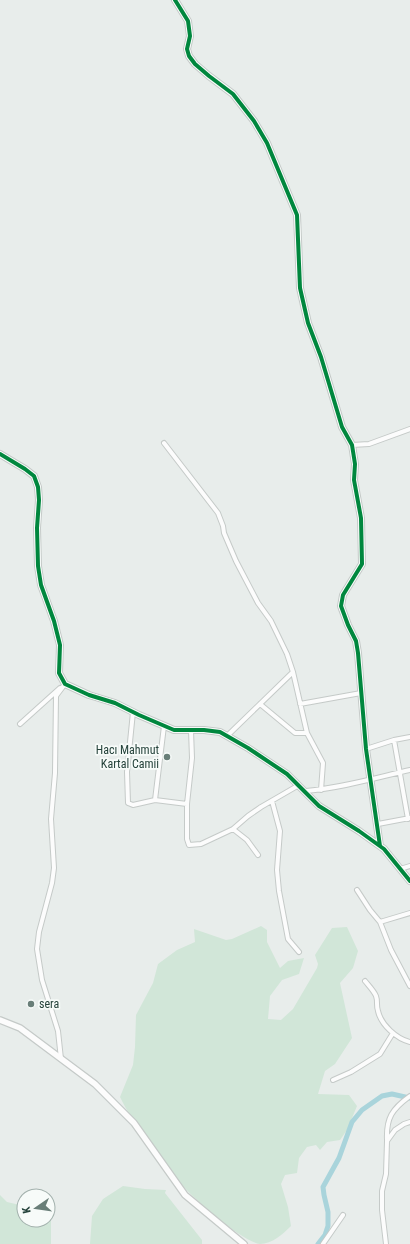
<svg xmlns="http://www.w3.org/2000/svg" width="410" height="1244" font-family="'Roboto Condensed',sans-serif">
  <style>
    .green { fill: #d1e6d8 }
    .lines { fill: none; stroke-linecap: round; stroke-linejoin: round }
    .canal { stroke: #a9d4db; stroke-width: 5 }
    .minor-casing { stroke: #c5cac8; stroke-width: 6 }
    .tertiary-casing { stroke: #c5cac8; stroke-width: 8 }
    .minor { stroke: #fcfcfc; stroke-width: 4 }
    .tertiary { stroke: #fcfcfc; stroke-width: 5.5 }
    .cycleway-casing { stroke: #f7fbf9; stroke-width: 6 }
    .cycleway { stroke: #00873e; stroke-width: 4 }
    .poi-dot { fill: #697e78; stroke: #f7fbf9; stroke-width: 1.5 }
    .labels { text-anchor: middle; stroke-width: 3.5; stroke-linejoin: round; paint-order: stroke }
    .poi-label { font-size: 12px; fill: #24423a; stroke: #f7fbf9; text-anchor: end }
  </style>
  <rect width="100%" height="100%" fill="#e8edeb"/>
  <path class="green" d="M261,926L267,930V942L280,968L288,961L304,958L299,974L282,980L270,996L268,1019L281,1020L293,1009L317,968L318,964L315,955L332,928L347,927L358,951L353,968L340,983L352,1038L335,1064L325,1071L318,1094L349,1095L357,1106L347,1130L340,1140L327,1142L320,1150L316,1145L307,1147L299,1158L297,1173L285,1175L281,1184L288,1207L291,1226C283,1234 272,1244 260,1244C241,1241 194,1199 181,1184C170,1170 161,1155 151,1141C145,1132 137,1124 130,1115C126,1109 123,1103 120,1097L133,1065L135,1047L136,1015L153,983L158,964L177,950L195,942L194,929L226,940L232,939Z
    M123,1186L145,1189L166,1190L165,1193L202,1240V1244H90L92,1216L103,1199Z
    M0,1195L7,1202L24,1206V1220H48V1212L51,1213V1244H0Z"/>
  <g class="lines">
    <path class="canal" d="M318,1244L325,1235L328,1226V1212L324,1195L323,1187L339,1158L352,1122L362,1110L382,1096L392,1094L410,1098"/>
    <g class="minor-casing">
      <path id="minor" d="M164,443L218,513L223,526L224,533L236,561L258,603L271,621L287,654L293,672L307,733L323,763L321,790
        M352,445L369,444L410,429
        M260,704L295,733H307
        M300,704L361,693
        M133,712L127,772L128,803L133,805L155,800L187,804
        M20,724L60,688
        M191,730L192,758L187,804V839L189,845L201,844L233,829L248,816L261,807L299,785
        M227,736L293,672
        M394,740L408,819
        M366,749L394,740L410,737
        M306,791C341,788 375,778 410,770
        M155,800L164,726
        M272,801L280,831L277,870L279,891L288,939L299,952
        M378,824L410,818
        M233,829L247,840L258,855
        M400,869L410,866
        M357,890L370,910L380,922
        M410,913L380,922L391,950L410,986
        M365,981C369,986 374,991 376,996C378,1001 376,1006 378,1011C381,1025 397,1039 410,1042
        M61,1059L58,1031L42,980L37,949L39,932L52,883L54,868L51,819L55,773L56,696L65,684
        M333,1080L351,1072L380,1054L393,1033
        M387,1140C386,1118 392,1109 410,1096
        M323,1244L343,1215
        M386,1244L382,1210V1191L386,1174L387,1141L395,1130L404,1124L410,1122"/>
    </g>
    <g class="tertiary-casing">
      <path id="tertiary" d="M175,0L188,21L190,36L187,49L189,56L195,64L209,76L233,94L254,121L267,143L297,215L300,288L308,323L321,357L342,427L352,445L355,464L354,480L361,518L362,564L343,595L341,606L348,625L356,641L358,653L366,749L380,846
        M0,454L25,469L34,476L38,487L39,500L37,528L38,566L41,585L54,621L60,645L59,673L65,684L89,695L115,703L139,715L174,730H204L220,732L248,748L287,774L319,806L359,831L384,849L410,881
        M0,1020L20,1028L95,1084L134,1123L185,1195L244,1244"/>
    </g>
    <use href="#minor" class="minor"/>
    <use href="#tertiary" class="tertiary"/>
    <g class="cycleway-casing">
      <path id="cycleway" d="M175,0L188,21L190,36L187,49L189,56L195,64L209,76L233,94L254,121L267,143L297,215L300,288L308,323L321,357L342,427L352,445L355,464L354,480L361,518L362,564L343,595L341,606L348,625L356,641L358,653L366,749L380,846
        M0,454L25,469L34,476L38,487L39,500L37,528L38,566L41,585L54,621L60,645L59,673L65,684L89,695L115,703L139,715L174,730H204L220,732L248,748L287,774L319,806L359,831L384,849L410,881"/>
    </g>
    <use href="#cycleway" class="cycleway"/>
  </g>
  <g class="poi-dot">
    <circle cx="167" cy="757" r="4"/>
    <circle cx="31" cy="1004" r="4"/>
  </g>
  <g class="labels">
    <g class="poi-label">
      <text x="159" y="754">Hacı Mahmut<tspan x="159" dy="14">Kartal Camii</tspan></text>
      <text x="39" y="1008" text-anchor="start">sera</text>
    </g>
  </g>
  <g transform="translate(36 1208) rotate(257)"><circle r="19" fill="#f7fbf9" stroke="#a3b1ad"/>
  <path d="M0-3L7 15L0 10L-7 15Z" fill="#697e78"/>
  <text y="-6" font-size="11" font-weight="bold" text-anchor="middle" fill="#24423a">K</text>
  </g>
</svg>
